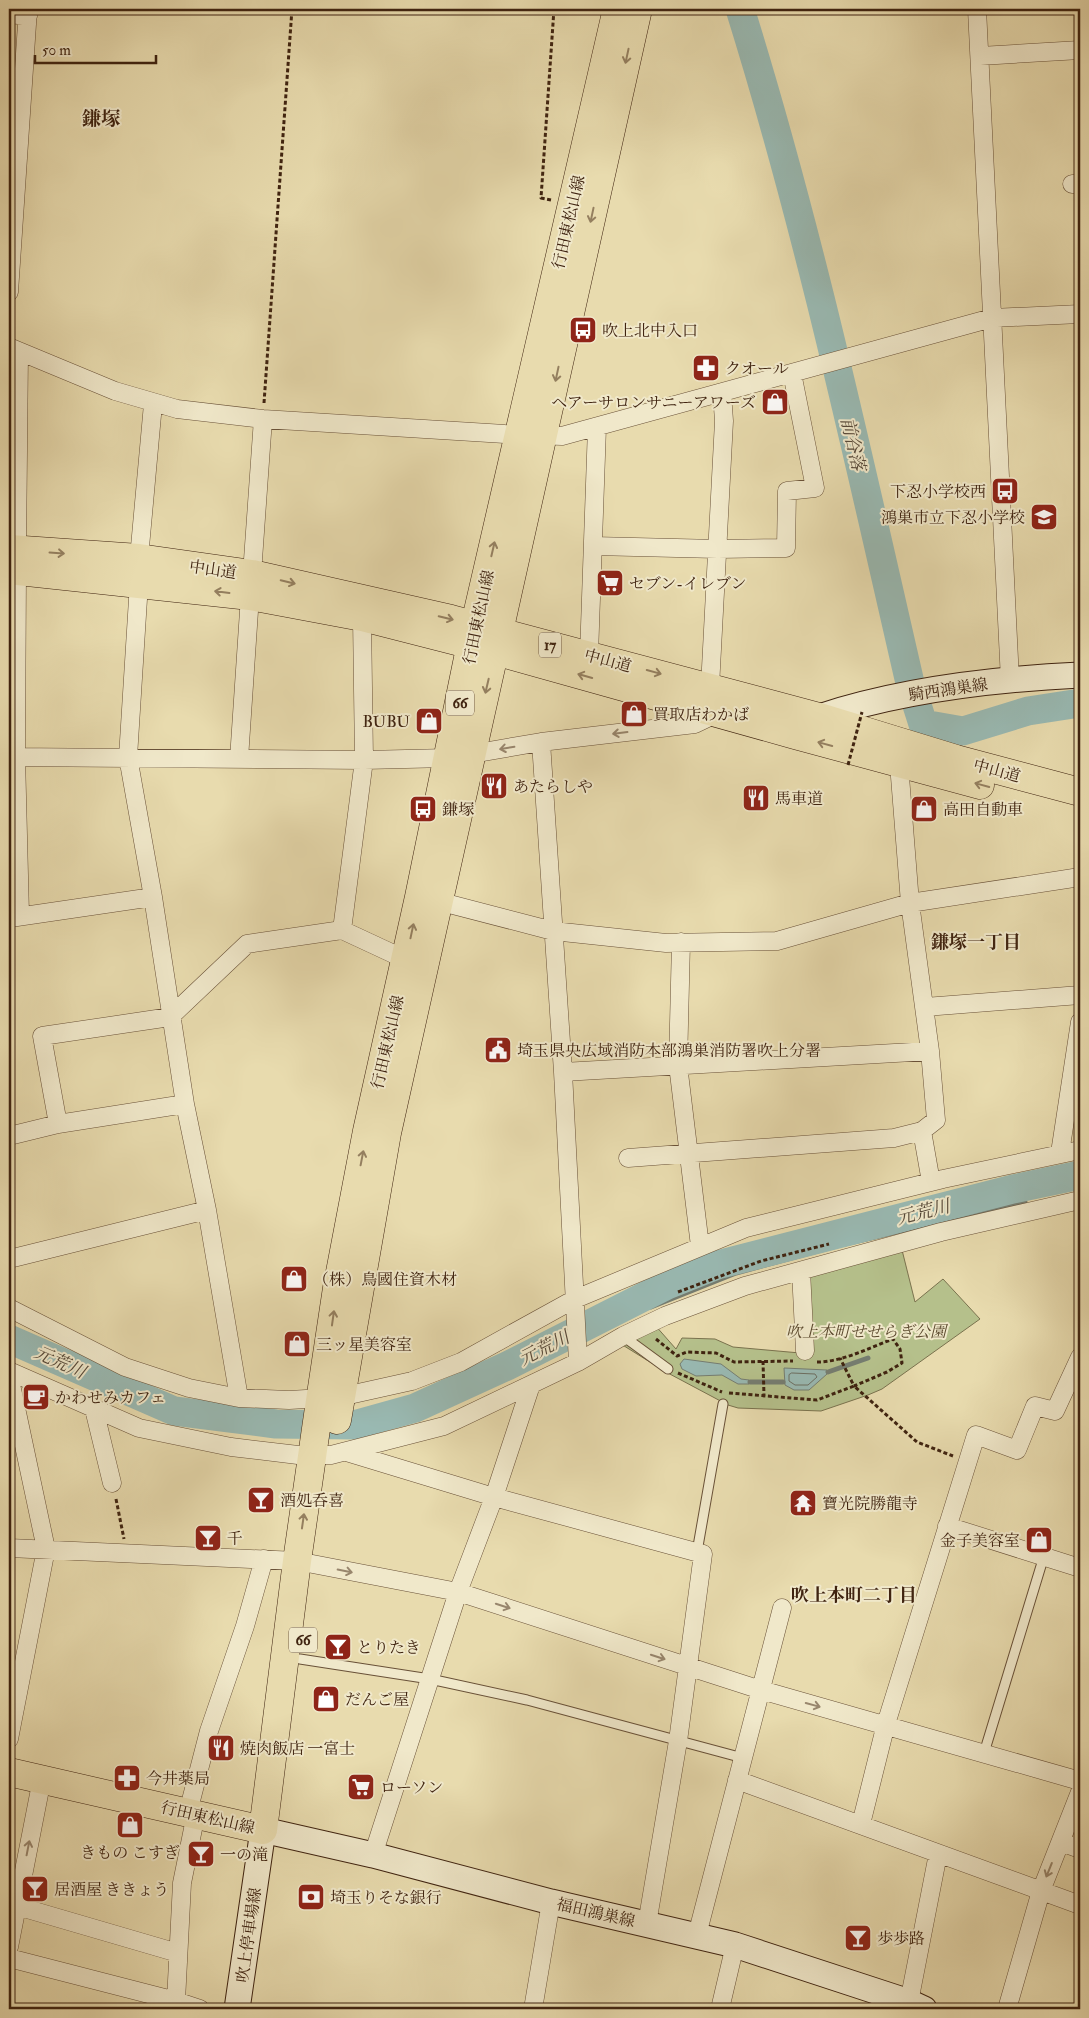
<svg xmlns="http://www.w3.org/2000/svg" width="1089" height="2018" font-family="'IM FELL Double Pica','Noto Serif JP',serif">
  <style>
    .green { fill: #b5c08b; stroke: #7a724e }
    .water { fill: #99b9b2; stroke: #757d71 }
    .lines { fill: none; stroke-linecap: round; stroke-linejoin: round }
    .shore { stroke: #6c6e61; stroke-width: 1 }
    .stream { stroke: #757d71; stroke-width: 5 }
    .river { stroke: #99b9b2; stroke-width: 29 }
    .service-casing { stroke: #695138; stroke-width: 11 }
    .minor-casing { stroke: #695138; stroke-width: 19 }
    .secondary-casing { stroke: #3f2310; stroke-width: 27 }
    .primary-casing { stroke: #3f2310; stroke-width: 29 }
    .trunk-casing { stroke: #3f2310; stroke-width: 29 }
    .path { stroke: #3f2310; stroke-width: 3; stroke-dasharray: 4 2.5; stroke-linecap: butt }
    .service { stroke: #f0e8ca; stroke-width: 9 }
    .minor { stroke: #f0e8ca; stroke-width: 18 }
    .secondary { stroke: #f0e8ca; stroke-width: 25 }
    .primary { stroke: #e8dbae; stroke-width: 28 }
    .trunk { stroke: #e8dbae; stroke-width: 28 }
    .path-bridge { stroke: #3f2310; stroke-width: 3; stroke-dasharray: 4 2.5; stroke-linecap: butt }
    .oneway { stroke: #947f5f }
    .oneway2 { stroke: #98866d }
    .labels { text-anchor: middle; stroke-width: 4; stroke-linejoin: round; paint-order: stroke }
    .shield { fill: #f0e8ca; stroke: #745e48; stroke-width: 1 }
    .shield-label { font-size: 15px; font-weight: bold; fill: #3f2310 }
    .street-label { font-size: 16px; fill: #3f2310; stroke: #f0e8ca }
    .poi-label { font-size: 16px; fill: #3f2310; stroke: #f0e8ca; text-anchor: start }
    .park-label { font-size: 16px; font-style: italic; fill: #5c4a2f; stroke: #f0e8ca }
    .water-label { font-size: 18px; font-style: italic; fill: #564838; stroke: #f0e8ca }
    .neighbourhood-label { font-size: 18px; font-weight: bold; fill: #3f2310; stroke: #f0e8ca }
    .quarter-label { font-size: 19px; font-weight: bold; fill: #3f2310; stroke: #f0e8ca }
  </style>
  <rect width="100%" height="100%" fill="#e8dbae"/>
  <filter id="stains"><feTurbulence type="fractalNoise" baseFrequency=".004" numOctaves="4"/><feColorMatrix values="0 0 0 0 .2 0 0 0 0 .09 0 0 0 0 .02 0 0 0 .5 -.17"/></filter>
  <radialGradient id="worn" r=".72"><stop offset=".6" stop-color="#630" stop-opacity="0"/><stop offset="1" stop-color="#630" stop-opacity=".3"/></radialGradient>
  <path class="green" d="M902,1250L915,1302L943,1279L980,1319L882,1389L868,1395L821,1411L738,1408L728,1405L666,1372L621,1344L654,1324L676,1349L682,1338L715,1339L733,1347L800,1353L806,1277Z"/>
  <path class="water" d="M684,1359L721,1364L741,1379L749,1380V1384H738L722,1375L696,1376L682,1369L680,1364Z
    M784,1368L827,1370V1374L809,1390H794L785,1385Z"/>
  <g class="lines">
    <path class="shore" d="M792,1373L815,1374L817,1377L808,1385H795L789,1381V1375Z"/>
    <path class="stream" d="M845,1244L1025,1202
      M651,1307L736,1273L836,1246
      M828,1372L868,1358
      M750,1382H783"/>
    <path class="river" d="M740,9C809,230 858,457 910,683L923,724L963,731L1028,711L1080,703
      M9,1339L174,1411L276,1424L354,1425L415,1408L507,1366L667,1285L717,1265L1013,1189L1080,1175"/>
    <g class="service-casing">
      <path id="service" d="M623,1336L668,1369
        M697,1552L723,1404
        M300,1659L430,1679L527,1700L743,1758
        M984,1753L1044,1556"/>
    </g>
    <g class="minor-casing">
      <path id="minor" d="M977,9L1010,680
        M9,14L28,16
        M980,56L1080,50
        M1072,184H1080
        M9,292L28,9
        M9,347L115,391L177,409L263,419L505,434L562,436L992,318L1080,314
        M593,546L718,549L786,548L787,491L815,488L792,373
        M17,550L19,352
        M139,558L153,404
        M17,570L16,757L20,915
        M252,574L263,419
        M139,583L128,757L153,897L185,1104L207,1210L239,1398
        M589,655L597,427
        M710,687L724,421L722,393
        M541,742L563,1072L578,1362
        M9,757L364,760L448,758L541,742L695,724L718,713
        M239,759L250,596
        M899,764L910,903L930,1051L936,1120L922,1131L931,1182
        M430,899L553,931L666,943L777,941L910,903L1080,877
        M10,918L153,897
        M342,930L364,760L362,617
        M681,942L678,1065L700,1246
        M925,1007L1080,995
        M563,1072L930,1051
        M58,1124L42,1036L170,1017L247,944L342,930L413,963
        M9,1136L58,1124L185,1104
        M1060,1153L1080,1022
        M628,1158L894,1138L922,1131
        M9,1259L207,1210
        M801,1271L805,1351
        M9,1308L125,1367L189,1388L239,1398L289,1400L340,1397L412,1381L461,1362L573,1300L746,1228L943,1179L1080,1150
        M9,1371L139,1428L231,1447L298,1455H331L444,1426L578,1362L623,1336L665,1316L745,1286L941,1232L1080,1200
        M9,1375L46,1549L9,1739
        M94,1409L112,1483
        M346,1452L494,1497L703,1554L678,1741L647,1924
        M947,1526L1080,1568
        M9,1548L297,1561L458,1592L761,1690L1080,1781
        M737,1780L1080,1905
        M188,1812L209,1731L245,1626L264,1559
        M861,1824L886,1724L976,1435L1017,1450L1035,1406L1055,1411L1080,1357
        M1061,1842L1080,1849
        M373,1855L458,1592L494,1497L531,1385
        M17,1906L178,1953
        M697,1935L782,1608
        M9,1947L42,1779
        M9,1958L176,2001L200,2009
        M909,2002L938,1854
        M177,2009L176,2001L182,1883L196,1814
        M533,2009L551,1902
        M720,2009L735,1945
        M1007,2009L1041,1891L1080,1792"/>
    </g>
    <g class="secondary-casing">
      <path id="secondary" d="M819,717C901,690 994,679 1080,675
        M237,2009L263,1830L373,1855L551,1902L735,1945L909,2002L924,2009"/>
    </g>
    <g class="primary-casing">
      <path id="primary" d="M337,1420L387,1133L638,9
        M9,1772L263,1830L297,1561L320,1401L337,1288L367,1131L419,897L475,624L617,9"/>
    </g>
    <g class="trunk-casing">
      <path id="trunk" d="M9,549L139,558L252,574L451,619L819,717L956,759L1080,792
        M9,570L250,596L362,617L495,651L795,735L980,785"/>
    </g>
    <path class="path" d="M551,200L541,198L554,9
      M264,403L292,9
      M678,1292L761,1261L829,1244
      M656,1339L677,1356L687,1352L716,1353L734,1362L793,1361
      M763,1361L764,1396
      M817,1362C842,1362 869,1348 893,1339L900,1349L902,1363L887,1372L854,1386L840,1358
      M678,1373L722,1392
      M729,1393L817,1400L854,1386L917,1442L953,1456
      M116,1499L124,1539"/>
    <use href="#service" class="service"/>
    <use href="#minor" class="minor"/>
    <use href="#secondary" class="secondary"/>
    <use href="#primary" class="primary"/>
    <use href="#trunk" class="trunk"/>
    <path class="path-bridge" d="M848,765L862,712"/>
  </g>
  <defs><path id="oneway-shaft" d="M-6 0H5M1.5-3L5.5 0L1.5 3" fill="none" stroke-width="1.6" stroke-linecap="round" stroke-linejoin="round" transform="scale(1.25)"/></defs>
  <g class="oneway">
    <use href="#oneway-shaft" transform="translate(627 56) rotate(102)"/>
    <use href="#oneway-shaft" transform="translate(592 215) rotate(102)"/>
    <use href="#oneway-shaft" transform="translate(557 374) rotate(102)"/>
    <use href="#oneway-shaft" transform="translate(493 549) rotate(-77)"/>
    <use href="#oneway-shaft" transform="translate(57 553) rotate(4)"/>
    <use href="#oneway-shaft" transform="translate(288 582) rotate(13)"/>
    <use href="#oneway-shaft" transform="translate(222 592) rotate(-173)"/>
    <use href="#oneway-shaft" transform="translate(446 618) rotate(13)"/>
    <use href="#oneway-shaft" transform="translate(654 672) rotate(15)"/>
    <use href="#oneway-shaft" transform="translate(585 676) rotate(-164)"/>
    <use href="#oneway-shaft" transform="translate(487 686) rotate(103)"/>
    <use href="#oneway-shaft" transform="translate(825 744) rotate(-165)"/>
    <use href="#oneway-shaft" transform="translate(982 785) rotate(-165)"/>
    <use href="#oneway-shaft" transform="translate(412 931) rotate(-78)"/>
    <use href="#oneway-shaft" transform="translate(362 1158) rotate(-79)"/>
    <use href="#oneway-shaft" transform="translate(333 1318) rotate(-82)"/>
    <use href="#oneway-shaft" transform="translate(303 1521) rotate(-82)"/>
  </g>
  <g class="oneway2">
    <use href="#oneway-shaft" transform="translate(620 733) rotate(173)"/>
    <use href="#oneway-shaft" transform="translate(507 748) rotate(171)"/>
    <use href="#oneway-shaft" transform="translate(345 1571) rotate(11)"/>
    <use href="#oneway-shaft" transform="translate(503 1606) rotate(18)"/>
    <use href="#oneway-shaft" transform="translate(658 1657) rotate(18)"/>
    <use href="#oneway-shaft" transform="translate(813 1705) rotate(15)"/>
    <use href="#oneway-shaft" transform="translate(28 1848) rotate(-79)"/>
    <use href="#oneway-shaft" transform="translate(1049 1870) rotate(112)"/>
  </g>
  <defs>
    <g id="bus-square" transform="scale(1.4375)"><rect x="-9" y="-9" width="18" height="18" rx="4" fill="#8f2418" stroke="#f0e8ca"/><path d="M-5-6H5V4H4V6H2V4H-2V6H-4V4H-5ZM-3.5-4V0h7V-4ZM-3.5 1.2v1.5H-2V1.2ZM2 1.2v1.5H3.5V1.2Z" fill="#fff"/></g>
    <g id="pharmacy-square" transform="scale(1.4375)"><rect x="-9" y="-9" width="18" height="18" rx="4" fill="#8f2418" stroke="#f0e8ca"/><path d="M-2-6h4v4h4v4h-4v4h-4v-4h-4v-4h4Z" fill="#fff"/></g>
    <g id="shop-square" transform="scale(1.4375)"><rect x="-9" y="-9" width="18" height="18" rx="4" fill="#8f2418" stroke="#f0e8ca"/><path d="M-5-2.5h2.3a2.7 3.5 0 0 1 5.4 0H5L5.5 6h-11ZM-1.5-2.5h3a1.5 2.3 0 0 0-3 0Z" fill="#fff"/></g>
    <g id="school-square" transform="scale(1.4375)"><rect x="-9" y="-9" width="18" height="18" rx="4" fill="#8f2418" stroke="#f0e8ca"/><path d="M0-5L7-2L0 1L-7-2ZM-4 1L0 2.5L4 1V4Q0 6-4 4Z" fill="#fff"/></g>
    <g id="supermarket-square" transform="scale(1.4375)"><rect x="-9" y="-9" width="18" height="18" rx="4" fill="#8f2418" stroke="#f0e8ca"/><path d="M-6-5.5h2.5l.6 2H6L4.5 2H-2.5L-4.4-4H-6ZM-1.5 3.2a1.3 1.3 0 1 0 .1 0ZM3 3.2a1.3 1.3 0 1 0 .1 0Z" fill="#fff"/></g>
    <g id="restaurant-square" transform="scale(1.4375)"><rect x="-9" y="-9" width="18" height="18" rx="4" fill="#8f2418" stroke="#f0e8ca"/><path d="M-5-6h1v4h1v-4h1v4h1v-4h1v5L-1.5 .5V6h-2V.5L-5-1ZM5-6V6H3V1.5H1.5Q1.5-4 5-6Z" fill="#fff"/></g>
    <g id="civic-square" transform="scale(1.4375)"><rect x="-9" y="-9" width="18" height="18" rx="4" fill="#8f2418" stroke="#f0e8ca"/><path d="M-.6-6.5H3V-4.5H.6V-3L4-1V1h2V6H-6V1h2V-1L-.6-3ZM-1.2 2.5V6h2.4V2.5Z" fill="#fff"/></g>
    <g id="cafe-square" transform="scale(1.4375)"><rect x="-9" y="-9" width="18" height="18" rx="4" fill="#8f2418" stroke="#f0e8ca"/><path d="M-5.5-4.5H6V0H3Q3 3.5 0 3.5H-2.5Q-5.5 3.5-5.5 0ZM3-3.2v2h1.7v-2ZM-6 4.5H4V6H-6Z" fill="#fff"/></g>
    <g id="bar-square" transform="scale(1.4375)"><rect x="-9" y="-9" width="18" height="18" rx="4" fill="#8f2418" stroke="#f0e8ca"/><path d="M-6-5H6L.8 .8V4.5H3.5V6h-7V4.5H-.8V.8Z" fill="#fff"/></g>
    <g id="temple-square" transform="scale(1.4375)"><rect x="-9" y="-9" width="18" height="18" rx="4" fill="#8f2418" stroke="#f0e8ca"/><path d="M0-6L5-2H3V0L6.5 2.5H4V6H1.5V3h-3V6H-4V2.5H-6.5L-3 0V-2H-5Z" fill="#fff"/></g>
    <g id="bank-square" transform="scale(1.4375)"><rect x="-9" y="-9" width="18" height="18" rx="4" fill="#8f2418" stroke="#f0e8ca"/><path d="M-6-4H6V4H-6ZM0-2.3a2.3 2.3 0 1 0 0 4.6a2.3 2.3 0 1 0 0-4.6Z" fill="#fff"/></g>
  </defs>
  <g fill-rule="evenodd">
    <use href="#bus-square" x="583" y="330"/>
    <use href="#pharmacy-square" x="706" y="368"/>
    <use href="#shop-square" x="775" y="402"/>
    <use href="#bus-square" x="1005" y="491"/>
    <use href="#school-square" x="1044" y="517"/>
    <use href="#supermarket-square" x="610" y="583"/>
    <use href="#shop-square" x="634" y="714"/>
    <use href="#shop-square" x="429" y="721"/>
    <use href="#restaurant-square" x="494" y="786"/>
    <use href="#restaurant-square" x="756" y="798"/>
    <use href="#bus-square" x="423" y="809"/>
    <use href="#shop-square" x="924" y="809"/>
    <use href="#civic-square" x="498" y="1050"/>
    <use href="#shop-square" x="294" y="1279"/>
    <use href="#shop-square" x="297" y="1344"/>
    <use href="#cafe-square" x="36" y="1397"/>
    <use href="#bar-square" x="261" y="1500"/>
    <use href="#temple-square" x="803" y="1503"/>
    <use href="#bar-square" x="208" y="1538"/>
    <use href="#shop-square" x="1039" y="1540"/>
    <use href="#bar-square" x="338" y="1647"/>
    <use href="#shop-square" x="326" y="1699"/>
    <use href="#restaurant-square" x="221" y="1748"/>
    <use href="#pharmacy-square" x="127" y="1778"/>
    <use href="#supermarket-square" x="361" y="1787"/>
    <use href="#shop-square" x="130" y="1825"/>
    <use href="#bar-square" x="201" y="1854"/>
    <use href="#bar-square" x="35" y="1889"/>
    <use href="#bank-square" x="311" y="1897"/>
    <use href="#bar-square" x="858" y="1938"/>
  </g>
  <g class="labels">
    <g class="shield">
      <rect x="539" y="632.5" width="22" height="25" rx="4"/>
      <rect x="446" y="690.5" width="28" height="25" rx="4"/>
      <rect x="289" y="1627.5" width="28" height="25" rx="4"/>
    </g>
    <g class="shield-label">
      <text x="550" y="650">17</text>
      <text x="460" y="708">66</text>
      <text x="303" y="1645">66</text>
    </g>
    <g class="street-label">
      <text transform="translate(568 222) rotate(-77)" y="6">行田東松山線</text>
      <text transform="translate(213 569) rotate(8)" y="6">中山道</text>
      <text transform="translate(478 617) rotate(-78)" y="6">行田東松山線</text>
      <text transform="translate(608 660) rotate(15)" y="6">中山道</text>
      <text transform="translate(948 689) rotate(-8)" y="6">騎西鴻巣線</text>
      <text transform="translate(997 770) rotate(15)" y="6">中山道</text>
      <text transform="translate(387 1042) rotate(-77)" y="6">行田東松山線</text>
      <text transform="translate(208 1817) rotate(13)" y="6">行田東松山線</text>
      <text transform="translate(596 1912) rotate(13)" y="6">福田鴻巣線</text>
      <text transform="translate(248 1935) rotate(-82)" y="6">吹上停車場線</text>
    </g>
    <g class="poi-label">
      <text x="602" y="336">吹上北中入口</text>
      <text x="725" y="374">クオール</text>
      <text x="756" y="408" text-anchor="end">ヘアーサロンサニーアワーズ</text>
      <text x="986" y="497" text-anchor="end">下忍小学校西</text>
      <text x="1025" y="523" text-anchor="end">鴻巣市立下忍小学校</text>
      <text x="629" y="589">セブン-イレブン</text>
      <text x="653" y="720">買取店わかば</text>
      <text x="410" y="727" text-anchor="end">BUBU</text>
      <text x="513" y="792">あたらしや</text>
      <text x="775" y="804">馬車道</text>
      <text x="442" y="815">鎌塚</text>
      <text x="943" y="815">高田自動車</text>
      <text x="517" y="1056">埼玉県央広域消防本部鴻巣消防署吹上分署</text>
      <text x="313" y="1285">（株）鳥國住資木材</text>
      <text x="316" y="1350">三ッ星美容室</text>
      <text x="55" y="1403">かわせみカフェ</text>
      <text x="280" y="1506">酒処呑喜</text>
      <text x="822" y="1509">寶光院勝龍寺</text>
      <text x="227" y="1544">千</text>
      <text x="1020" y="1546" text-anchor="end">金子美容室</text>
      <text x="357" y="1653">とりたき</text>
      <text x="345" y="1705">だんご屋</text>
      <text x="240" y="1754">焼肉飯店 一富士</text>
      <text x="146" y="1784">今井薬局</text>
      <text x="380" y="1793">ローソン</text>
      <text x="130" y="1858" text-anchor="middle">きもの こすぎ</text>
      <text x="220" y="1860">一の滝</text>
      <text x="54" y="1895">居酒屋 ききょう</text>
      <text x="330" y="1903">埼玉りそな銀行</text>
      <text x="877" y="1944">歩歩路</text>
    </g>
    <g class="park-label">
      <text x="866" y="1337">吹上本町せせらぎ公園</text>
    </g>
    <g class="water-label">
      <text transform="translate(853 444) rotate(77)" y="6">前谷落</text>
      <text transform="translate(923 1212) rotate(-14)" y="6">元荒川</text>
      <text transform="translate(544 1348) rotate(-27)" y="6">元荒川</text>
      <text transform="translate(60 1362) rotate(24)" y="6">元荒川</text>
    </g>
    <g class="neighbourhood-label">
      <text x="976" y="948">鎌塚一丁目</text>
      <text x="854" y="1601">吹上本町二丁目</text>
    </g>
    <g class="quarter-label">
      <text x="101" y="125">鎌塚</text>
    </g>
  </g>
  <rect width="1089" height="2018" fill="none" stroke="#e8dbae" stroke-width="30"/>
  <rect x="10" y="10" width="1069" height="1998" fill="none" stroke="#3f2310" stroke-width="2.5"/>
  <rect x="15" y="15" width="1059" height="1988" fill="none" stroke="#3f2310"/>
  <path d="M35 55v8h121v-8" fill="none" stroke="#3f2310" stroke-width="2.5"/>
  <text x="42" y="55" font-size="15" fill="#3f2310" stroke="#f0e8ca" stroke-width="4" paint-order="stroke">50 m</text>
  <rect width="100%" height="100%" filter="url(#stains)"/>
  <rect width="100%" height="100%" fill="url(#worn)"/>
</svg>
